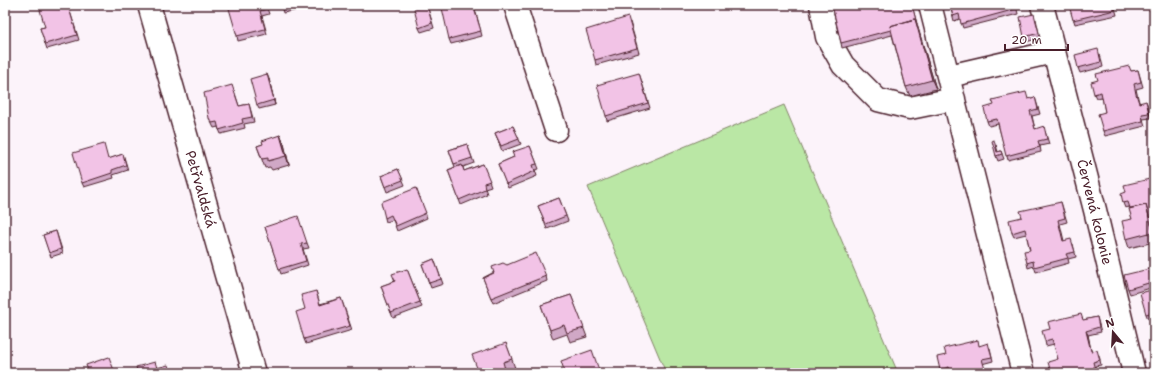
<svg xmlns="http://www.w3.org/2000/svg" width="1159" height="378" font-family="'Shantell Sans',sans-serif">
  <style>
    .green { fill: #bae7a5; stroke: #828368 }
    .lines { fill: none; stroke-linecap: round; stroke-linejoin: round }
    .minor-casing { stroke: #4a1f2b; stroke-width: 25 }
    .minor { stroke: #fff; stroke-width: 22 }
    .wall { fill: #d0a8c6; stroke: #4a1f2b }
    .shaded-wall { fill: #a988a1; stroke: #4a1f2b }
    .building { fill: #f2c3e6; stroke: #4a1f2b }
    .labels { text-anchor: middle; stroke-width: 3; stroke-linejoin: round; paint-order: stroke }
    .street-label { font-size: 14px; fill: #4a1f2b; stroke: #fff }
  </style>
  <rect width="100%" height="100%" fill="#fcf3fa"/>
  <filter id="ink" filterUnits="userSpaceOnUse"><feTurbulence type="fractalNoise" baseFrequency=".025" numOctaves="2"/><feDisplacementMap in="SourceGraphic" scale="8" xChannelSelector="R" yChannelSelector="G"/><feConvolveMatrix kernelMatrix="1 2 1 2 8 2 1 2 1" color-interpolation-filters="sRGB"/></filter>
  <g filter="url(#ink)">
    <path class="green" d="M784,105L898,373H666L588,187Z"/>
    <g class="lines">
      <g class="minor-casing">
        <path id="minor" d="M149,5L254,373
          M515,5L556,130
          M821,5L827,37L843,65L878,100L910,108L954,99
          M930,5L1023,373
          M1042,5L1095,210L1134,373
          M949,76L1053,52"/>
      </g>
      <use href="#minor" class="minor"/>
    </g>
    <path class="wall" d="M68,5L79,40L47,49L40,28L45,27Z
      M266,5L269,14L262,16L267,34L238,41L237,36Z
      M281,5H297L298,10L283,13Z
      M427,5L434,28L421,32L419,28Z
      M474,5L482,36L451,44L449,39Z
      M832,5H912L918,28L936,89L910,96L906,87L892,35L842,48L841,43Z
      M950,5H1017H1016L1018,14L963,28L960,19L954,21Z
      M1069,5H1123V6L1115,8L1117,15L1075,24Z
      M1036,19L1040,38L1026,42L1024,37Z
      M630,22L639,53L596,65L595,60Z
      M1100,54L1103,67L1080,73L1078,68Z
      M1138,70L1143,87L1136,89L1138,98L1139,102L1148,106L1151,118L1143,119L1145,126L1105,136L1103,131L1105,112L1102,97L1096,98L1094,94L1131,71Z
      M639,73L650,108L607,121L606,116Z
      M269,79L275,105L259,109L257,105Z
      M234,90L239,106L249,104L254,122L244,124L245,128L221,134L218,127L214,128L209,118Z
      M1035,97L1040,114L1032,116L1035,129L1045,131L1049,144L1040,146L1041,152L1008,160L998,124L989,126L987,121L1028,99Z
      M513,126L521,144L502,151L495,133Z
      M280,135L284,144L289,165L272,170L270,167L265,168L257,146L263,144Z
      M467,144L474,163L463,167L464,171L483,164L491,186L485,188L487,194L461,205L448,170L455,167L449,150Z
      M996,145L998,152L1001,151L1004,159L998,161L996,156Z
      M530,146L539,169L535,170L537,176L508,188L498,164L514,157Z
      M123,154L128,170L113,175L114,178L84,187L82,183L109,159Z
      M398,169L405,185L387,192L381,176Z
      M1154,178V242L1129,248L1126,239L1132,219L1129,207L1125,208L1123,203L1126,192Z
      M416,188L427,218L397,231L393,220L386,222L385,218Z
      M559,198L568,221L547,229L538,206Z
      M1061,202L1067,222L1060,224L1064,241L1073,244L1076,257L1068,259L1069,263L1036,272L1034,266L1028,268L1027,263L1030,250L1026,234L1014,237L1012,233L1022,217Z
      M265,227L307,243L309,248L303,249L308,265L281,274Z
      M56,231L63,253L51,257L43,235Z
      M434,259L443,284L431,288L422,264Z
      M507,265L546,276L547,281L493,303L483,278Z
      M407,269L422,307L393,318L381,286L395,281Z
      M1151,274L1154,287L1130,294L1128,289Z
      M316,291L320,304L341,298L352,330L306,344L304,339L305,309Z
      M571,295L587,337L570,342L567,334L553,339L541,305Z
      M1154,295V318L1148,319L1146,314Z
      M1097,317L1101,332L1088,335L1091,351L1099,355L1101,365L1095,366L1097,373H1051L1058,359L1054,344L1046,346L1045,341L1084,320Z
      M506,343L515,368L506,371L479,373Z
      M979,346L990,348L993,361L948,373H941L940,370Z"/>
    <path class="shaded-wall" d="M915,19L918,28L936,89L932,80Z
      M267,74L269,79L275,105L274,100Z
      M1146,101L1148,106L1151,118L1149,113Z
      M280,135L284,144L289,165L286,156Z
      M1086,331L1088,335L1092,356L1091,351Z"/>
    <path class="building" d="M59,5H68L77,35L45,44L40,28L45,27L40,10Z
      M228,5H266L267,9L260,11L265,29L237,36Z
      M281,5H295L282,9Z
      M427,5L432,23L419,28L414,9Z
      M454,5H473L481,31L449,39L442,8Z
      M832,5H912L917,24L915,19L890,26L891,30L841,43Z
      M950,5H1015L1016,9L961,24L959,14L953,16Z
      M1069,5H1114L1115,10L1073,20Z
      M1034,14L1039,33L1024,37L1020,17Z
      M628,17L637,48L595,60L586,30Z
      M915,19L932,80L906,87L890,26Z
      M1098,49L1101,62L1078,68L1075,55Z
      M1129,66L1131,71L1138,70L1141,82L1134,84L1136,94L1139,103L1146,101L1149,113L1142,114L1143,121L1103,131L1098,114L1105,112L1101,92L1094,94L1091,82L1098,80L1096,74Z
      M639,73L648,103L606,116L597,85Z
      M267,74L274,100L257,105L250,79Z
      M232,85L239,106L249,104L252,117L242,119L243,123L219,130L217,122L212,123L209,118L204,93Z
      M1026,92L1028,99L1035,97L1038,109L1030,111L1035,129L1044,126L1047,139L1038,141L1040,147L1006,156L997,119L987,121L984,108L994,105L992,100Z
      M513,126L519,139L501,146L495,133Z
      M280,135L286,156L268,161V158L262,159L257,146L263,144L262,141Z
      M994,140L997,152L1001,151L1002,154L996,156L992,141Z
      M104,144L108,159L123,154L126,165L112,170V173L82,183L73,153Z
      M467,144L472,158L454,164L449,150Z
      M530,146L537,164L533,165L535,171L506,184L498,164L514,157L512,152Z
      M483,164L490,181L484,183L485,189L459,200L448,170L462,165L464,171Z
      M398,169L403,180L385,187L381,176Z
      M1154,178V235L1146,205L1130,208L1128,202L1123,203L1121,194L1126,192L1124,185Z
      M416,188L426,213L396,226L391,215L385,218L381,202Z
      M559,198L566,216L546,224L538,206Z
      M1061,202L1065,218L1058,220L1063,241L1071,239L1075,252L1066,254L1068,258L1034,267L1033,261L1027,263L1024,251L1030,250L1025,229L1012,233L1009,220L1022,217L1020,211Z
      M1146,205L1153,232L1126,239L1122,221L1132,219L1129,209Z
      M298,216L307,243L301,244L306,261L279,269L265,227Z
      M56,231L61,249L49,253L43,235Z
      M536,253L546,276L491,298L483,278L494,273L492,267L503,263L507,265Z
      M434,259L441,279L429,283L422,264Z
      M407,269L420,302L391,313L381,286L395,281L392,274Z
      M1149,269L1152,282L1128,289L1124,275Z
      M1152,290L1153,296L1154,295V312L1146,314L1140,293Z
      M316,291L320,305L341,298L350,326L304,339L296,312L305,309L301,295Z
      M571,295L584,328L567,333L564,325L550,330L541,305Z
      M1081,314L1083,320L1097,317L1099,327L1086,331L1091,351L1097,350L1100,360L1093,362L1095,370L1082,373H1051L1048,362L1058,359L1052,339L1045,341L1042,331L1050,329L1048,322Z
      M978,340L979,346L988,343L992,357L982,359L986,373H951L949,367L940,370L937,357L946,355L944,348Z
      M506,343L512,359L503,362L506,373H479L472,355Z
      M592,350L600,373H565L561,361Z
      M109,357L115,373H89L86,365Z
      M155,362L157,368L168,365L171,373H138L136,367Z"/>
  </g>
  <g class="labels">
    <g class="street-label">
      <text transform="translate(201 189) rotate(74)" y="5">Petřvaldská</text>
      <text transform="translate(1095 212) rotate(76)" y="5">Červená kolonie</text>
    </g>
  </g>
  <rect width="1159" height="378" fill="none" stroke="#fff" stroke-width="20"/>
  <rect x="10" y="10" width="1139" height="358" fill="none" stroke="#4a1f2b" stroke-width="1.5" filter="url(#ink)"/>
  <g transform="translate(1113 332) rotate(342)" stroke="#ffffff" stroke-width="3" paint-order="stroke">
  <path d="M0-3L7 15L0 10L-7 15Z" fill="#4a1f2b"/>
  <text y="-6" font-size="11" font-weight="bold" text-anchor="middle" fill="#4a1f2b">N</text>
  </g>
  <path d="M1005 44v6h63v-6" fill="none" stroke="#4a1f2b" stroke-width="2"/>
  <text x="1011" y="44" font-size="12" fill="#4a1f2b" stroke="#ffffff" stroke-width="3" paint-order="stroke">20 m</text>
</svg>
